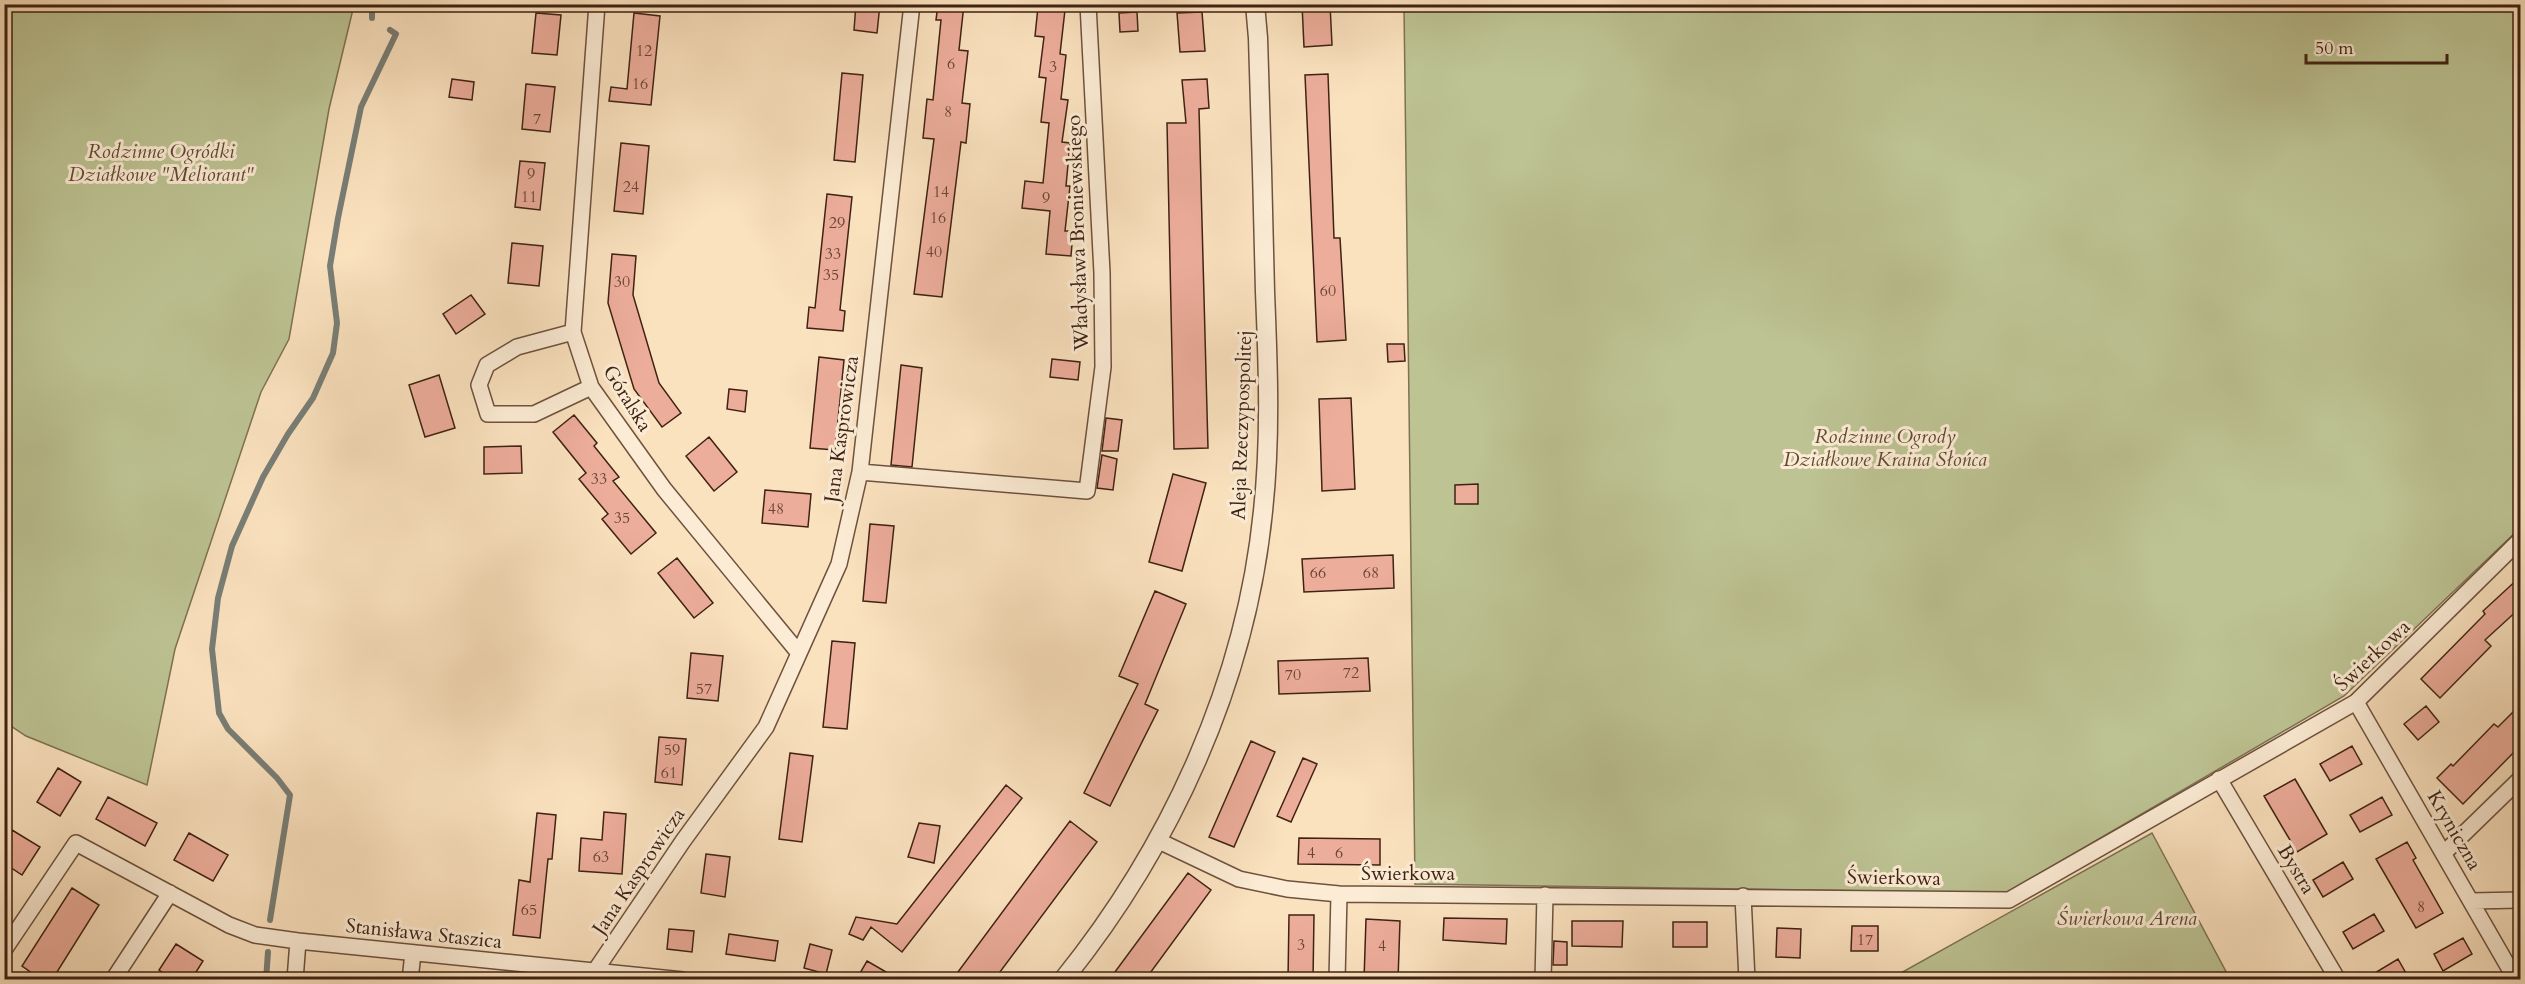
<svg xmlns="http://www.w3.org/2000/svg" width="2525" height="984" font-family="Cardo,serif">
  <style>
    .green { fill: #bdc393; stroke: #7e7253; stroke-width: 1.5 }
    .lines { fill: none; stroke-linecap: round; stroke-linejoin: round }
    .stream { stroke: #797e76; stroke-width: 6 }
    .building { fill: #edad9b; stroke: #3f2213; stroke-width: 1.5 }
    .minor-casing { stroke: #6e523e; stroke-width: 18 }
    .tertiary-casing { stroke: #6e523e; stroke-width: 21 }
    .minor { stroke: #fcecd5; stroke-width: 15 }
    .tertiary { stroke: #fcecd5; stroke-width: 18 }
    .labels { text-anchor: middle; stroke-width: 6; stroke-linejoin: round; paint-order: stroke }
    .number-label { font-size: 16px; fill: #6a4535 }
    .park-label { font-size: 20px; font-style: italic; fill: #5e4a33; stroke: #fcecd5 }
    .street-label { font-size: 20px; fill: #3f2213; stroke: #fcecd5 }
  </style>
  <rect width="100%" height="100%" fill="#fbe2bf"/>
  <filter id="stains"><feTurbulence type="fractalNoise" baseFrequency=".00333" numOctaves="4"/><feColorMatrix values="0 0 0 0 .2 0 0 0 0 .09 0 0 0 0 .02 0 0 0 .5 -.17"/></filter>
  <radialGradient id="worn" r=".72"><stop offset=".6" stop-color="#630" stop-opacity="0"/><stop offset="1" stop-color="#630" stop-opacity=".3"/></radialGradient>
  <path class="green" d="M4,5H354L329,109L289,339L261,392L175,649L147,785L26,736L5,722Z
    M1404,5H2520V528L2344,696L2006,893L1415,884Z
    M2152,833L2230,979H1890Z"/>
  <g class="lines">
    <path class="stream" d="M372,4V18
      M270,920L290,795L277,778L228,729L219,713L212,649L218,598L232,546L263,477L288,434L313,398L333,353L337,323L330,266L338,218L361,107L396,34L390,30
      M266,980L268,952"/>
  </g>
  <path class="building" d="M856,4H880L877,33L854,30Z
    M938,4H964L959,50L968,51L962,103L970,104L966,143L961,142L942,297L914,294L934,139L923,138L927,99L933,100L941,20H936Z
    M1302,4H1330L1332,45L1304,47Z
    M1038,7L1065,10L1060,54L1066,55L1061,99L1068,100L1062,142L1070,143L1066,186H1070L1065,231H1073L1071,256L1046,254L1050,211L1022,208L1025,181L1043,183L1049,123L1041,122L1046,78L1039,77L1044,37L1035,36Z
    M1137,12L1138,31L1120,32L1119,13Z
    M1202,12L1205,51L1180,52L1177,13Z
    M536,13L561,15L557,55L532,53Z
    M634,13L660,16L651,105L609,101L611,87L627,89Z
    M842,73L863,75L855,162L834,160Z
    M1328,74L1334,238H1340L1346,340L1317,342L1305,75Z
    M452,79L474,82L472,100L449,97Z
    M1207,79L1209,108L1199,109L1208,448L1174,449L1167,123H1186L1182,80Z
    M526,84L555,87L550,132L522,129Z
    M621,143L649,146L643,214L614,211Z
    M520,161L545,163L540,210L515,207Z
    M827,194L852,197L840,310L845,311L843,331L807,328L809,307L815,308Z
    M512,243L543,246L539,286L508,283Z
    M612,254L636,256L633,295L659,383L681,413L662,427L634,389L608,303Z
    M471,295L485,314L456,334L443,314Z
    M1387,344H1404L1405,361L1388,362Z
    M819,357L844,360L835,450L810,448Z
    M1052,359L1080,362L1078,380L1050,377Z
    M901,365L922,368L912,467L891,465Z
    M439,375L455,428L425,437L409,385Z
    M729,389L747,391L745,412L727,409Z
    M1351,398L1355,489L1322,491L1319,399Z
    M574,415L597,443L594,446L619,477L613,481L656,533L631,554L602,519L608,514L579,479L586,473L553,432Z
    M1106,418L1122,420L1118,451H1102Z
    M709,437L737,472L714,491L686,456Z
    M521,446L522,473L484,474V447Z
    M1102,455L1117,459L1113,490L1097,488Z
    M1173,474L1206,483L1182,571L1149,562Z
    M1478,484V504H1455V485Z
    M765,490L811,494L808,527L762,523Z
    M870,524L894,526L886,603L863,601Z
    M1393,555L1394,588L1304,592L1302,559Z
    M677,558L713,603L694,618L658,573Z
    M2520,577V608L2485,640L2491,646L2440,698L2421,679L2485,614L2483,611Z
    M1155,591L1186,604L1145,704L1158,710L1110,806L1084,793L1138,684L1119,676Z
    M832,641L855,643L847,729L823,727Z
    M691,653L723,656L718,701L687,698Z
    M1368,658L1370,691L1279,694L1278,661Z
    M2520,705V746L2463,804L2437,778L2451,764L2453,766L2494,724L2498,727Z
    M2426,706L2439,722L2418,740L2404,724Z
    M659,737L686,739L682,785L655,782Z
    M1251,741L1275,752L1234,847L1209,837Z
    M2352,746L2362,764L2330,781L2320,764Z
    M790,753L813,756L802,842L779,839Z
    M1303,758L1317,764L1291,822L1277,816Z
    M58,768L81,782L60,816L37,802Z
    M2295,779L2327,834L2297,852L2264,796Z
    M1006,785L1022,798L902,952L871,927L863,940L849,934L856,917L897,924Z
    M108,797L157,823L145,846L96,819Z
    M2382,797L2392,815L2360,832L2350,815Z
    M604,812L626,814L622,874L579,871L581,838L602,840Z
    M537,813L556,815L552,859H548L540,938L513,935L519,880L530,882Z
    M1070,821L1097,842L994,980H952Z
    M919,823L940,826L934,863L908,857Z
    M12,830L40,847L22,875L4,863V842Z
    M189,833L228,855L213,881L174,860Z
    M1299,838L1380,839V865L1298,864Z
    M2407,842L2416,858L2413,860L2443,913L2416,928L2376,859Z
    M706,854L730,857L725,897L701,893Z
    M2343,862L2353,879L2323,897L2313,880Z
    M1188,873L1211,890L1145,980H1109Z
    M72,888L99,905L52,980H42L22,966Z
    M2374,914L2384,931L2353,949L2343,932Z
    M1289,915H1314L1313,980H1288Z
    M1444,918L1507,919L1506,944L1443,940Z
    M1366,919L1400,921L1398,980H1364Z
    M1572,921H1623L1622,947L1572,946Z
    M1673,922H1707V947H1673Z
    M1852,926H1878V951H1851Z
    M1777,928L1801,929L1800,958L1776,957Z
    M669,929L694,931L692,952L667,949Z
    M729,934L778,941L775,961L726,954Z
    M2463,938L2472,954L2443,971L2434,954Z
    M1554,941L1567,942V965H1553Z
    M176,944L203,961L191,980H173L159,970Z
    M810,944L832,950L826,974L804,968Z
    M2398,959L2407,975L2399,980H2363Z
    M867,961L900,980H856Z"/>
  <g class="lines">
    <g class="minor-casing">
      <path id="minor" d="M597,4L573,332L591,387L664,489L798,652
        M573,332L517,347L487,365L479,385L488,414H534L591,387
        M860,472L1087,491L1103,367L1102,273L1088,4
        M2356,702L2516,980
        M2219,779L2338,980
        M1159,841L1239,879L1287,889L1339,894L2009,900L2356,702L2520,540
        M2444,853L2520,779
        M1743,896L1747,980
        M2471,901L2520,900
        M4,950L76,843L229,925L255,935L298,941L683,980
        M595,971L683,841L766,727L839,564L860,472L912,4
        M113,980L170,893
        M295,980L298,941
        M410,980L413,953
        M1337,980L1339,894
        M1543,980L1545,895"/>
    </g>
    <g class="tertiary-casing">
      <path id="tertiary" d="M1063,980C1171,846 1246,682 1263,511C1271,438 1268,364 1265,292C1263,207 1261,123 1258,38L1255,4"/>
    </g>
    <use href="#minor" class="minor"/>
    <use href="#tertiary" class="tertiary"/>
  </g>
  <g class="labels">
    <g class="number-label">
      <text x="644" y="56">12</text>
      <text x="951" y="69">6</text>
      <text x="1053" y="72">3</text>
      <text x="640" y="89">16</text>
      <text x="948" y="117">8</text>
      <text x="537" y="124">7</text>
      <text x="531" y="179">9</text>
      <text x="631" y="192">24</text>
      <text x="941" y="197">14</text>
      <text x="529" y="202">11</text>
      <text x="1046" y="203">9</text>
      <text x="938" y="223">16</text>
      <text x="837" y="228">29</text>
      <text x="934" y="257">40</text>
      <text x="833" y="259">33</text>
      <text x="831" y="280">35</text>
      <text x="622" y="287">30</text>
      <text x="1328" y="296">60</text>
      <text x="599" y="484">33</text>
      <text x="776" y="514">48</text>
      <text x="622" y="523">35</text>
      <text x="1318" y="578">66</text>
      <text x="1371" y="578">68</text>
      <text x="1351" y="678">72</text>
      <text x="1293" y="680">70</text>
      <text x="704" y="694">57</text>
      <text x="672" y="755">59</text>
      <text x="669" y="778">61</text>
      <text x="1311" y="858">4</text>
      <text x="1339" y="858">6</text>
      <text x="601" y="862">63</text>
      <text x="2421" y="912">8</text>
      <text x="529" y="915">65</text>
      <text x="1865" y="945">17</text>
      <text x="1301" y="950">3</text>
      <text x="1382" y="951">4</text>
    </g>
    <g class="park-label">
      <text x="161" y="158">Rodzinne Ogródki<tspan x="161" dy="23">Działkowe "Meliorant"</tspan></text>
      <text x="1885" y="443">Rodzinne Ogrody<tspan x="1885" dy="23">Działkowe Kraina Słońca</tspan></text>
      <text x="2127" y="925">Świerkowa Arena</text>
    </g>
    <g class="street-label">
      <text transform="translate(1077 233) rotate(-92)" y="7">Władysława Broniewskiego</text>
      <text transform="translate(628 398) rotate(58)" y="7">Góralska</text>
      <text transform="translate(1241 425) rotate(-88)" y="7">Aleja Rzeczypospolitej</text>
      <text transform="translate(841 429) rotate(-82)" y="7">Jana Kasprowicza</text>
      <text transform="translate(2372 655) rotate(-43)" y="7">Świerkowa</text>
      <text transform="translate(2455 830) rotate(60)" y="7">Kryniczna</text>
      <text transform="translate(2297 869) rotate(59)" y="7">Bystra</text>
      <text transform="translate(638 871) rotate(-56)" y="7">Jana Kasprowicza</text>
      <text x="1408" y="880">Świerkowa</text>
      <text transform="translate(1894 877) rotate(1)" y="7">Świerkowa</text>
      <text transform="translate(424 933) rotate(6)" y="7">Stanisława Staszica</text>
    </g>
  </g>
  <rect width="2525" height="984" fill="none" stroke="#fbe2bf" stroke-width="24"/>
  <rect x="6" y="6" width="2513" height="972" fill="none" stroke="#3f2213" stroke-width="3"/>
  <rect x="12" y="12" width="2501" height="960" fill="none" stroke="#3f2213" stroke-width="1.5"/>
  <path d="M2306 54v9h141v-9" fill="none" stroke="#3f2213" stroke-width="3"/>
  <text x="2315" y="54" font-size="18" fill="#3f2213" stroke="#fcecd5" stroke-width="4.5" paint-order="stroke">50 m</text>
  <rect width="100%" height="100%" filter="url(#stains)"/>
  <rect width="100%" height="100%" fill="url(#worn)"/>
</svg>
